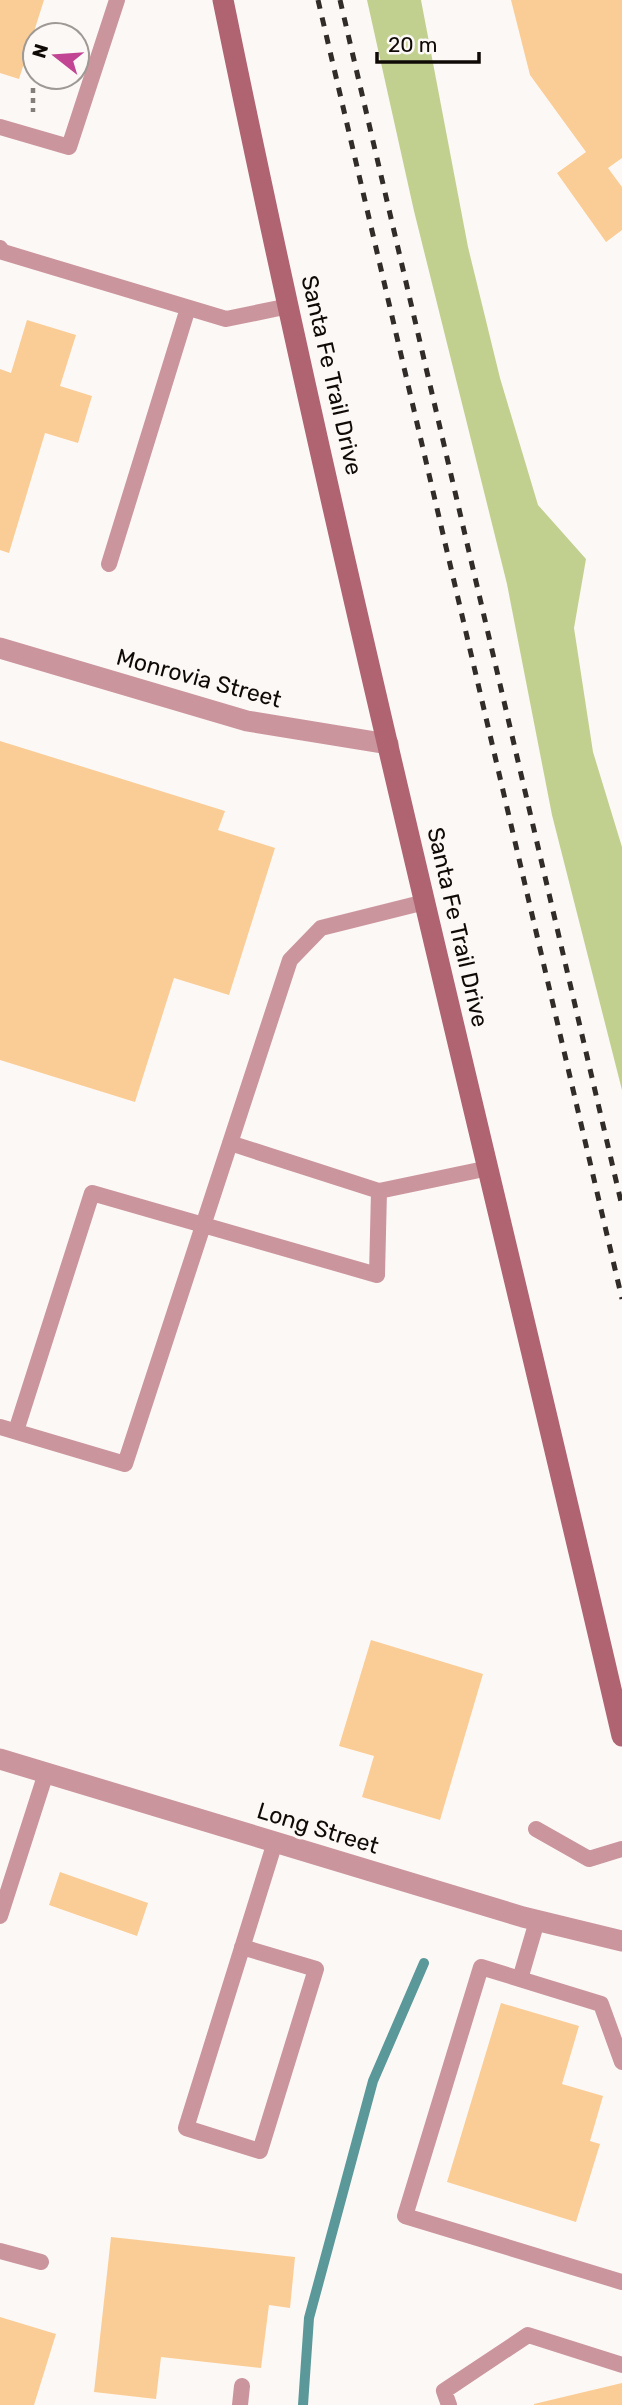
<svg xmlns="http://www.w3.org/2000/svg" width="622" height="2405" font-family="Rubik,sans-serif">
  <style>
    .forest { fill: #c1d08f }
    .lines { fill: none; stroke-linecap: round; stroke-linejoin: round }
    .stream { stroke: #5a9899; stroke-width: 10 }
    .building { fill: #fbcd96 }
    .path { stroke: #837e7a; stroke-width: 4.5; stroke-dasharray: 5 5; stroke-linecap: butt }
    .lane { stroke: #cb959d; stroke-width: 16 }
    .street { stroke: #cb959d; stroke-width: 21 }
    .secondary { stroke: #b06371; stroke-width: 21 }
    .rail { stroke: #322c28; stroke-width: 5; stroke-dasharray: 9 9; stroke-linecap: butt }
    .labels { text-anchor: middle; stroke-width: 6; stroke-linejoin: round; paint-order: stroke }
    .street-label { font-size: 23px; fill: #100a06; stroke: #fcf8f5 }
  </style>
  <rect width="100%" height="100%" fill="#fcf8f5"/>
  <path class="forest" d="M367,0H421L468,247L500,378L538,505L586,559L574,628L593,752L622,847V1090L552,815L507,584L414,211Z"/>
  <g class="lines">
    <path class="stream" d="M303,2405L309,2318L373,2081L424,1963"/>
  </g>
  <path class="building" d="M0,0H44L19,79L0,73Z
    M511,0H622V158L608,168L622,187V230L606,242L557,173L586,152L530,75Z
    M27,320L76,335L60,386L92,396L78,443L45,433L9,553L0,550V369L11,373Z
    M0,741L225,811L218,830L275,848L229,995L174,978L135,1102L0,1060Z
    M371,1640L483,1674L440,1820L362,1797L374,1756L339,1746Z
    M60,1872L148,1903L137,1936L49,1905Z
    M501,2003L579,2026L562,2084L603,2096L590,2141L600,2144L576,2222L447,2182Z
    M111,2237L295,2257L290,2308L269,2305L261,2368L161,2357L156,2399L94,2392Z
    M0,2317L56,2334L34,2405H0Z
    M622,2383V2405H534V2404Z"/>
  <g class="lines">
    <path class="path" d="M33,88V112"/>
    <path class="lane" d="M0,127L69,147L117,0
      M0,248L3,252L226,319L289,306
      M109,564L188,308
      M230,1143L379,1191
      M0,1427L125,1464L290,960L321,928L425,902
      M16,1431L92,1193L377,1275L379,1191L489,1168
      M536,1829L589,1859L622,1849
      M0,1916L46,1773
      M242,1947L316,1969L260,2151L186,2128L275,1842
      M520,1979L537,1921
      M622,2062L601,2004L481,1967L405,2216L622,2282
      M0,2251L41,2262
      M240,2405L242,2386
      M449,2405L444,2391L528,2335L622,2365"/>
    <path class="street" d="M0,648L247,721L388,744
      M0,1759L523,1917L622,1941"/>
    <path class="secondary" d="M223,0C342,582 488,1158 622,1736"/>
    <path class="rail" d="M318,0L622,1299
      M340,0L622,1206"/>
  </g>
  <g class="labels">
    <g class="street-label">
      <text transform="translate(332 375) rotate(77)" y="8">Santa Fe Trail Drive</text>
      <text transform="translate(199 678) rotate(15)" y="8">Monrovia Street</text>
      <text transform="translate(458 927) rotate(77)" y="8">Santa Fe Trail Drive</text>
      <text transform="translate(318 1828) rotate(17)" y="8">Long Street</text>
    </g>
  </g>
  <g transform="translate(56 56) rotate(287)"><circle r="33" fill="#fcf8f5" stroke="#9e9995" stroke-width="2"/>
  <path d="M0-5L12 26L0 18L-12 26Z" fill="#c24594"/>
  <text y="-10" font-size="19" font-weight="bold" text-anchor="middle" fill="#100a06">N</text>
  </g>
  <path d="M377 52v10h102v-10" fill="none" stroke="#100a06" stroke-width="3.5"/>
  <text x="388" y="52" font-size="21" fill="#100a06" stroke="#fcf8f5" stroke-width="5" paint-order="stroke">20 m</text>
</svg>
